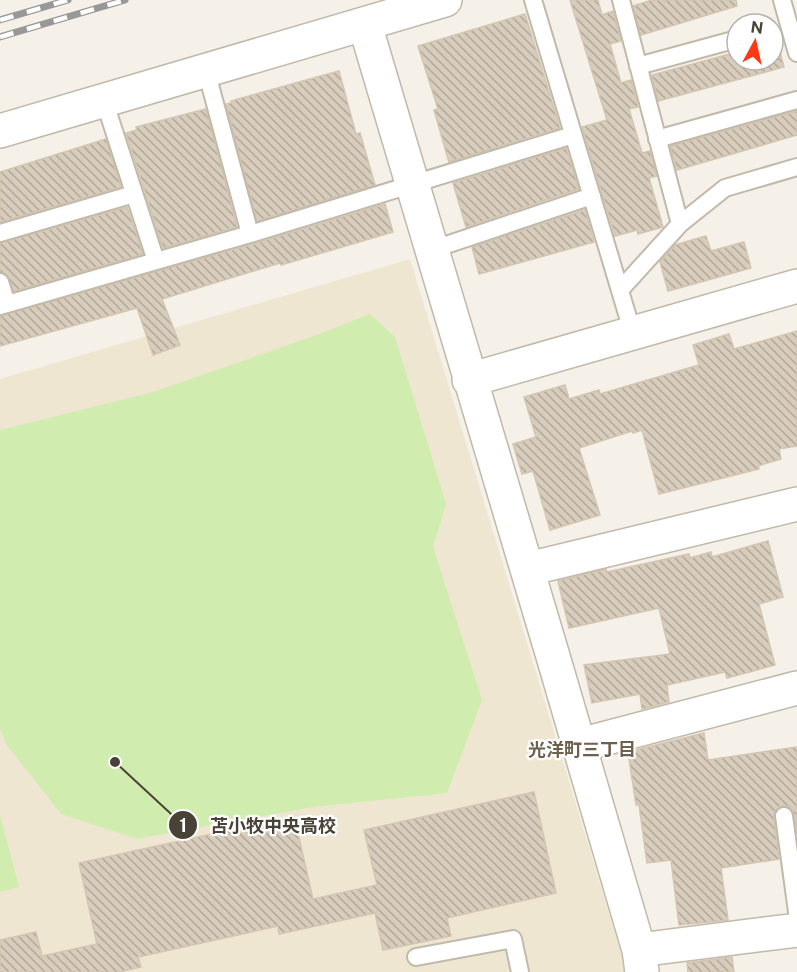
<svg xmlns="http://www.w3.org/2000/svg" width="797" height="972" font-family="'Public Sans','Noto Sans JP',sans-serif">
  <style>
    .education { fill: #efe6d2 }
    .grass { fill: #d1ecaf }
    .building { fill: url(#building-back-hatch); stroke: #d3c5b0; stroke-width: 1.5 }
    .lines { fill: none; stroke-linecap: round; stroke-linejoin: round }
    .service-casing { stroke: #c1b9aa; stroke-width: 20 }
    .minor-casing { stroke: #c1b9aa; stroke-width: 36 }
    .service { stroke: #fff; stroke-width: 16 }
    .minor { stroke: #fff; stroke-width: 33 }
    .rail-casing { stroke: #989898; stroke-width: 7 }
    .rail { stroke: #fff; stroke-width: 4.5; stroke-dasharray: 14; stroke-linecap: butt }
    .labels { text-anchor: middle; stroke-width: 4.5; stroke-linejoin: round; paint-order: stroke }
    .neighbourhood-label { font-size: 18px; font-weight: bold; fill: #6d604d; stroke: #fff }
    .leader { fill: none; stroke: #494236; stroke-width: 2 }
    .callout-dot { fill: #494236; stroke: #fff; stroke-width: 2 }
    .mark-label { font-size: 18px; text-anchor: middle; font-weight: bold; fill: #fff }
    .callout-label { font-size: 18px; text-anchor: middle; font-weight: bold; fill: #494236; stroke: #fff; stroke-width: 4.5; stroke-linejoin: round; paint-order: stroke }
  </style>
  <defs>
    <pattern id="building-back-hatch" width="6" height="6" patternUnits="userSpaceOnUse" patternTransform="scale(1.5)"><rect width="6" height="6" fill="#d8cdbd"/><path d="M-1 5l2 2M0 0l6 6M5-1l2 2" fill="none" stroke="#b1a89a"/></pattern>
  </defs>
  <rect width="100%" height="100%" fill="#f5f1e8"/>
  <path class="education" d="M410,259L624,962L626,972H0V379Z"/>
  <path class="grass" d="M370,314L395,337L446,504L433,547L482,700L447,793L313,807L137,839L61,814L6,744L0,728V430L153,392L314,336Z
    M0,815L19,887L0,892Z"/>
  <path class="building" d="M570,0H598L602,15L613,11L621,41L610,44L621,83L631,80L638,107L629,109L642,153L650,151L657,176L649,178L663,227L638,234L637,230L615,236L582,127L607,120Z
    M652,0H736L737,6L641,35L633,6Z
    M525,14L560,128L449,162L434,110L438,109L418,46Z
    M777,41L784,67L658,101L652,75L737,52V60H773V42Z
    M339,71L356,134L360,133L375,185L257,221L226,104L231,103V101Z
    M206,109L237,227L163,248L126,133L137,130L136,127Z
    M797,111V135L677,170L670,146Z
    M106,139L121,187L0,222V172Z
    M566,148L579,189L466,227L453,183Z
    M385,204L393,232L281,265L280,263L162,299L180,345L153,355L137,308L0,346V316L253,244Z
    M127,207L143,254L14,291L7,275L0,272V243Z
    M585,210L594,242L479,274L472,247Z
    M706,236L711,251L744,242L751,268L668,291L660,262L675,245Z
    M797,331V446L779,449L781,459L758,466L759,469L659,494L642,430L633,433L632,431L579,448L600,515L550,530L533,471L522,474L513,444L536,437L524,397L565,385L569,399L599,390L600,394L699,365L693,345L729,334L734,349Z
    M768,541L783,597L759,604L775,665L727,678L725,672L667,685L669,702L642,709L640,694L592,703L584,665L670,654L659,608L569,628L558,581L606,569L607,572L689,554L690,558L711,552L712,557Z
    M704,733L708,760L797,747V834L793,810L787,806L778,807L775,812L774,817L779,859L721,868L728,920L679,925L671,860L647,863L639,805H636L628,752Z
    M534,792L556,893L447,918L451,936L383,950L375,913L279,934L278,926L138,957L141,967L119,972H0V940L36,932L42,956L97,944L79,863L294,816L313,899L377,885L364,830Z
    M732,957L734,972H688L687,963Z"/>
  <g class="lines">
    <g class="service-casing">
      <path id="service" d="M533,0L633,334
        M782,0L797,53
        M638,66L737,39
        M206,70L250,234
        M104,100L156,261
        M657,139L797,100
        M680,224L725,188L797,167
        M0,233L134,194
        M431,250L592,196
        M0,282L7,304
        M620,290L680,224L621,0
        M0,306L250,234L573,135
        M784,816L797,912
        M416,957L513,939L520,972"/>
    </g>
    <g class="minor-casing">
      <path id="minor" d="M365,25C456,334 550,641 639,950L642,972
        M0,131L445,0
        M469,380L797,286
        M528,569L797,504
        M580,745L797,688
        M639,950L797,930"/>
    </g>
    <use href="#service" class="service"/>
    <use href="#minor" class="minor"/>
    <g class="rail-casing">
      <path id="rail" d="M0,20L68,0
        M0,37L125,0"/>
    </g>
    <use href="#rail" class="rail"/>
  </g>
  <g class="labels">
    <g class="neighbourhood-label">
      <text x="582" y="756">光洋町三丁目</text>
    </g>
  </g>
  <path class="leader" d="M115 762L183 825"/>
  <g class="callout-dot">
    <circle cx="115" cy="762" r="6"/>
    <circle cx="183" cy="825" r="15"/>
  </g>
  <g class="mark-label">
    <text x="183" y="832">1</text>
  </g>
  <g class="callout-label">
    <text x="273" y="832">苫小牧中央高校</text>
  </g>
  <g transform="translate(755 42) rotate(8)"><circle r="28" fill="#ffffff" stroke="#b6b3af" stroke-width="1.5"/>
  <path d="M0-4.5L10 22L0 15L-10 22Z" fill="#ff3716"/>
  <text y="-9" font-size="16" font-weight="bold" text-anchor="middle" fill="#494236">N</text>
  </g>
</svg>
